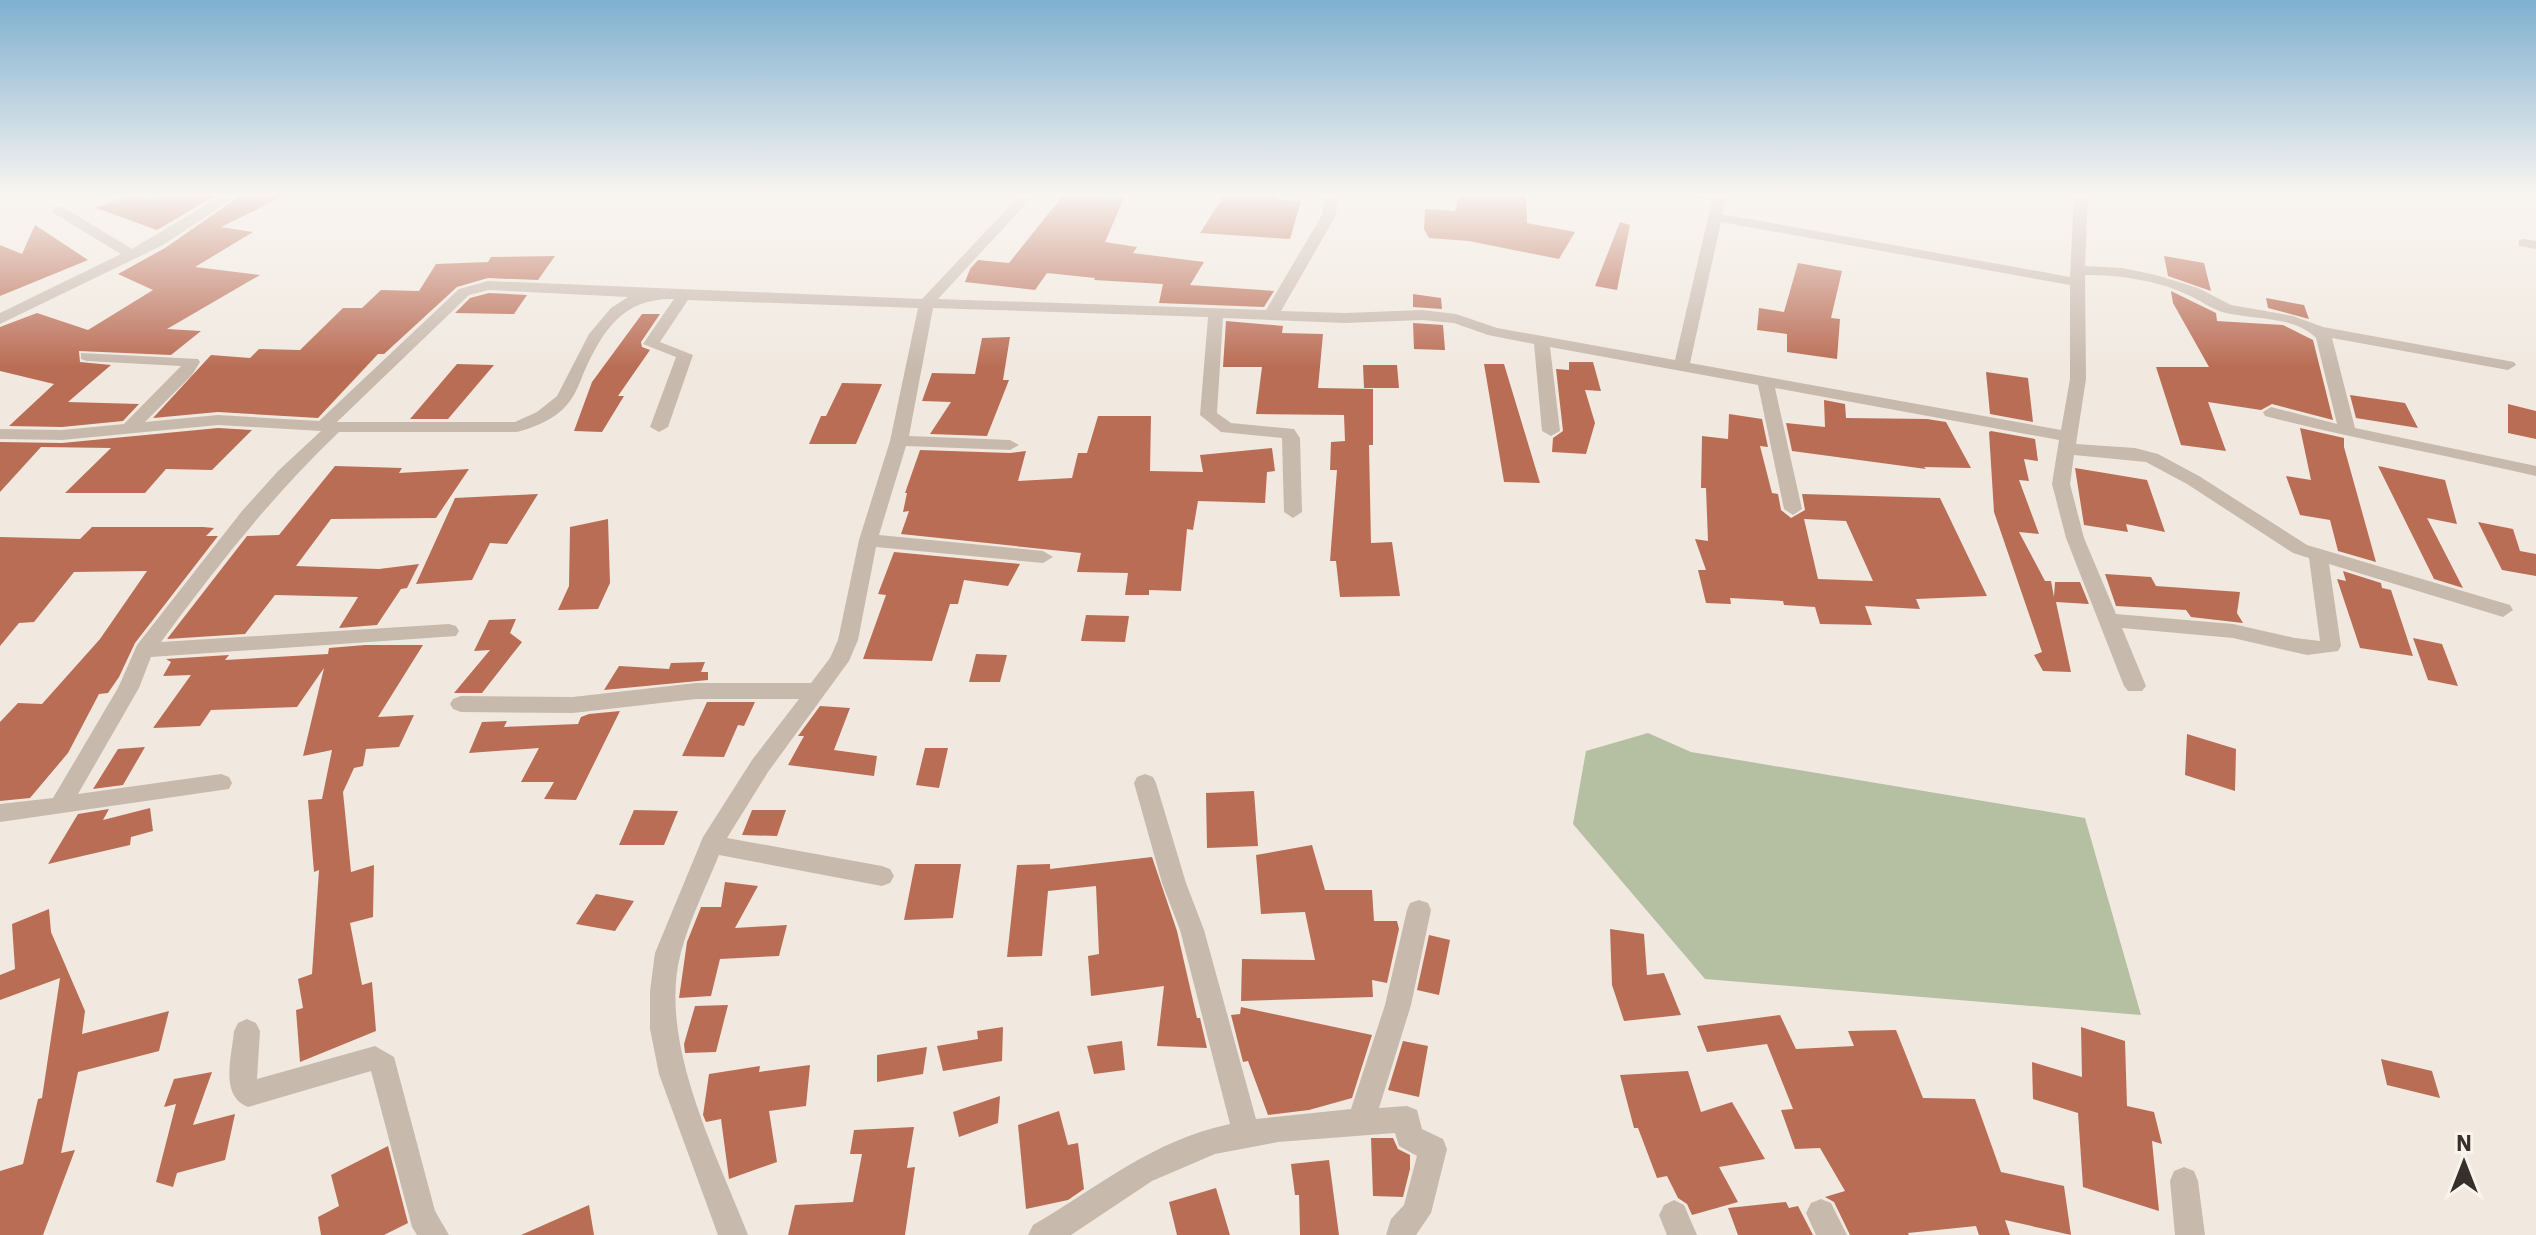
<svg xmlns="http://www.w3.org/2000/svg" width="2536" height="1235" font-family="'IBM Plex Sans',sans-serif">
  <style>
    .green { fill: #b5bfa1 }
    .building { fill: #ba6d55; fill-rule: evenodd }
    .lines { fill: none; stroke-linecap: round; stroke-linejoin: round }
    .street { fill: #c8b9ad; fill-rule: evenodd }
  </style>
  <rect width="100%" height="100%" fill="#f1e9e0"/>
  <path class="green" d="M1648,733L1691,752L2085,818L2141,1015L1705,979L1573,824L1586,751Z"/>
  <path class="building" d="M131,194L149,199L162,194H218L157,230L96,208Z
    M243,194H288L221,227L253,232L195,267L260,275L167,329L201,331L171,355L79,351L80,362L111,365L68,402L139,404L123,421L62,427L9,426L54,384L0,371V327L37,313L88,330L153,290L118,274L165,248Z
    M1064,194L1124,198L1105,242L1137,247L1133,253L1204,262L1190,285L1274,291L1264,307L1159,303L1163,284L1094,280L1095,278L1047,273L1035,290L965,282L970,269L978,260L1009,263Z
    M1225,194H1280L1278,200L1301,201L1290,239L1200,233Z
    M1459,194H1526L1527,223L1575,232L1559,259L1469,241L1429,238L1424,229L1425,209L1455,211Z
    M1620,222L1630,225L1617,290L1595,286Z
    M35,225L88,260L0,296V245L22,254Z
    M555,256L538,280L488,278L457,287L384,354H378L318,418L218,412L153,418L211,355L250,358L259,349L300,350L343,308H362L381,290L419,291L436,264L488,262L491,257Z
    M2164,256L2204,263L2211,291L2168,276Z
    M1798,263L1842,271L1831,318L1840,319L1837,359L1787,352V334L1757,330L1759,308L1784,312Z
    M2171,291L2216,313L2217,321L2283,325L2313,340L2333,420L2272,404L2261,410L2208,402L2226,451L2181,445L2156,367H2209L2173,303Z
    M489,293L527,295L514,314L455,313L470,298Z
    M1413,294L1441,298L1442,309L1413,307Z
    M2266,298L2304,305L2309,319L2268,308Z
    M642,314H660L641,342L642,347L650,350L618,396H624L602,432L574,431L592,382Z
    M1226,321L1283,326L1282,333L1323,334L1318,388L1373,389V445H1369L1371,543L1392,542L1400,596L1340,597L1336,561H1330L1337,470H1330L1331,442L1345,441L1344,415L1256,414L1262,367H1223Z
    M1413,323L1443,325L1445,350L1414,349Z
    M1010,337L1003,380H1009L987,436L930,434L951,402L922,401L932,373L975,374L982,338Z
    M1569,362H1593L1601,391L1585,390L1595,423L1586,454L1552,452L1553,438L1563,431L1556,369L1569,370Z
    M457,364L494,365L448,419H410Z
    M1484,364H1504L1540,483L1504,482Z
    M1363,365H1397L1399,388H1364Z
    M1986,372L2028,378L2033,422L1990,414Z
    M842,383L882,384L856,444H809L821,416H826Z
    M2350,395L2405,403L2418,428L2356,418Z
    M1824,400L1845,404L1846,418L1927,419L1946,422L1971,468L1924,467L1926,469L1792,451L1786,423L1825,427Z
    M2508,404L2536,411V439L2508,433Z
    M1729,414L1762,419L1768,447L1760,446L1772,493L1778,494L1781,510L1791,518L1805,510L1802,494L1940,498L1987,596L1916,599L1920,609L1865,606L1872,625L1820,624L1815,607L1784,605L1783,601L1730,598L1731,604L1706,603L1698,570H1706L1695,539L1708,541L1706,488H1701L1702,436L1728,439ZM1804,519L1846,521L1873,581L1818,579Z
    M1098,416H1151L1150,471L1203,472L1200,455L1272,448L1275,471L1267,472L1265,503L1198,501L1193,530L1187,529L1181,591L1149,590V595H1125L1128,573L1077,572L1081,553L901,534L909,511L903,512L907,493H905L920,450L1010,453L1026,451L1018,481L1072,478L1078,453H1087Z
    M218,428L252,430L212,470L166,469L145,493H65L111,448L41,447L0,492V442L62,443Z
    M2300,428L2344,438V447L2376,562L2338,551L2330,520L2300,515L2286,476L2311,480Z
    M1991,431L2035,439L2038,461L2024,459L2029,481L2019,480L2039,534L2019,532L2045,581H2051L2054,597L2055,582H2080L2089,604L2056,602L2071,672L2043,671L2034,655L2042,652L1994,512L1989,432Z
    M335,466L402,468L399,473L469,469L436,518L331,519L296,566L379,569L419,564L407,588L401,589L377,625L339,628L358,597L275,595L245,634L167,639L247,536L279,535Z
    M2378,466L2445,480L2457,524L2427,518L2463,588L2434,579Z
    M2075,468L2147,480L2165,532L2126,524L2128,532L2084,525Z
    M538,494L507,544L490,543L472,580L416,584L455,498Z
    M608,519L610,583L598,609L558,610L569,586L570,527Z
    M2478,522L2513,529L2520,551L2536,554V576L2502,570Z
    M92,527H203L214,528L206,536H218L135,643L119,677L108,693L99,694L68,753L30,798L0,801V722L18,703L42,704L100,639L147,571L74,572L34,622L19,623L0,646V537L80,539Z
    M894,552L1020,564L1008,586L964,580L958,604H950L932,661L863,659L886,595L878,594Z
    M2343,571L2381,583L2382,588L2391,590L2413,656L2360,648L2337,579L2346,581Z
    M2105,574L2151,577L2156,586L2240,592L2237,613L2243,623L2191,617L2186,610L2116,606Z
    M1086,615L1129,616L1125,642L1081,641Z
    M516,619L510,633L522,642L482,693H454L490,650L474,651L489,620Z
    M2413,638L2442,644L2458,686L2428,680Z
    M365,645H423L378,717L414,715L399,747L366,749L363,766L354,768L343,792L351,872L374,865L373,917L350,923L362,985L372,982L376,1031L300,1062L296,1010L303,1008L298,979L312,974L319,870L314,872L308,800L322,799L332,750L303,756L324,668L297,707L211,710L200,726L153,728L191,675L163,676L171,662L166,659L229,655L225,660L328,654L329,648Z
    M976,654L1007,655L1000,682H969Z
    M705,662L701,672H708V680L604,690L619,666L669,669L671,663Z
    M707,702H755L744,726L738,725L724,757L682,756Z
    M820,706L850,708L834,750L877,756L874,776L788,765L804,736H798Z
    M620,711L576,800L544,799L554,782H521L539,748L469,753L482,722L507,721L504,727L578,724L581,717L589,714Z
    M2187,734L2236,749L2235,791L2185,775Z
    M145,747L123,785L93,789L118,749Z
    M925,748H948L939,788L916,785Z
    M1254,791L1258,846L1207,848L1206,793Z
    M150,808L153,831L131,837L130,845L48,864L78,814L109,809L103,820Z
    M634,810L678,811L664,845H619Z
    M752,810H786L777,836L742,835Z
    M1312,845L1325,890H1372L1374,921H1397L1399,929L1387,983L1372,980L1373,997L1241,1001L1242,959L1315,960L1305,912L1261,914L1256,855Z
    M1152,857L1177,931L1197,1018H1200L1207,1048L1157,1046L1164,986L1091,996L1088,956L1099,954L1096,886L1048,891L1042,956L1007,957L1017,865L1050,864V869Z
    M915,864H961L953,918L904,920Z
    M725,882L758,886L735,928L787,925L779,956L720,959L711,996L679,998L687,942L701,907H721Z
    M596,894L634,901L615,931L576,924Z
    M49,909L51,932L85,1011L82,1034L169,1011L159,1051L78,1072L61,1153L75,1150L43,1235H0V1171L23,1164L38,1099L42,1098L60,978L0,1000V975L15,969L12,924Z
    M1610,929L1644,934L1647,975L1664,973L1681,1015L1624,1021L1612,985Z
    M1429,935L1450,940L1439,995L1417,990Z
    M728,1005L716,1052L685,1053L684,1044L695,1006Z
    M1241,1007L1372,1035L1352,1098L1309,1110L1268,1115L1248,1061L1243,1062L1231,1015L1240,1014Z
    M1780,1015L1796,1049L1854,1046L1848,1031L1896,1030L1923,1098L1975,1099L2001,1172L2064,1186L2071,1235L2005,1220L2010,1235H1979L1976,1226L1908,1233L1909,1235H1850L1834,1202L1825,1197L1845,1191L1820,1148L1795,1149L1781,1110L1793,1109L1767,1044L1707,1052L1697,1026Z
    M1003,1027L1002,1061L943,1071L937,1046L978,1039L977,1031Z
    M2081,1027L2125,1041L2127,1106L2154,1112L2162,1144L2152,1141L2159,1211L2083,1187L2078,1113L2033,1099L2032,1062L2082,1077Z
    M1122,1041L1125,1070L1094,1074L1087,1046Z
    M1403,1041L1428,1046L1419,1097L1388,1090Z
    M927,1047L923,1074L877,1082V1055Z
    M2381,1059L2432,1071L2440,1098L2387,1085Z
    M810,1065L806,1106L769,1111L777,1162L729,1179L721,1119L706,1122L703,1115L709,1074L760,1066L759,1072Z
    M1688,1071L1701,1112L1732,1102L1765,1159L1719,1167L1738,1202L1692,1215L1687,1204L1678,1198L1667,1176L1657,1178L1638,1128H1634L1620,1075Z
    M212,1072L193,1125L235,1114L225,1160L177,1173L173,1187L156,1182L176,1104L164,1107L174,1079Z
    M1000,1096L998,1123L959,1137L953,1112Z
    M1059,1111L1068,1145L1078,1143L1084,1189L1068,1200L1026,1209L1018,1125Z
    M914,1127L907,1168L915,1167L905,1235H788L795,1205L853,1202L862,1154H850L854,1130Z
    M1371,1138H1393L1398,1149L1410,1155V1169L1403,1197L1373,1196Z
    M388,1146L408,1223L384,1235H321L318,1217L339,1206L331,1175Z
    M1329,1160L1339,1235H1300L1299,1195H1295L1291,1164Z
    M1216,1188L1230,1235H1177L1169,1202Z
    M1786,1202L1789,1208L1798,1206L1813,1235H1738L1728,1208Z
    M589,1205L594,1235H521Z"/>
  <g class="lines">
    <path class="street" d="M224,194H240L163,245L0,324V313L121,254L53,213V207H63L132,249Z
      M1021,194H1035L938,299L1266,310L1322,215L1325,194H1339L1336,215L1281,311L1345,313L1422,310L1456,314L1497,328L1675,360L1712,200L1692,198L1685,194H1727L1722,214L2070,277L2074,194H2088L2085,266L2122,268L2156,275L2198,288L2231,305L2293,316L2323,327L2514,362L2516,365L2508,370L2332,338L2355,428L2536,466V476C2446,455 2355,439 2265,416L2263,412L2271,407L2337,424L2316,338C2293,315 2251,320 2222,312C2210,308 2200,300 2188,295C2157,280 2119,275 2085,275L2086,379L2076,444L2135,448L2158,454L2199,476L2307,545L2510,605L2513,610L2503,617L2329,564L2341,646L2338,651L2307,655L2233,638L2122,628L2146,686L2142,691H2128L2124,686L2066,538L2052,484L2059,440L1775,388L1802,509L1793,515L1784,509L1758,385L1550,347L1560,431L1551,436L1542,431L1534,344L1488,335L1454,323L1422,320L1345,323L1223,318L1217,413L1231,423L1294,429L1300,438L1302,512L1293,518L1284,512L1282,438L1221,432L1200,415L1208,317L933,308L909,436L1010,440L1019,445L1010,450L906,446L879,535L1043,551L1053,557L1043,563L876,547L858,640L849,661L768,772L727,838L882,866L890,869L894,876L890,883L882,886L719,855C706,887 690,919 681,952C657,1041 716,1152 748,1235H718L659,1074L650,1029V991L655,953L703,837L752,760L799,699H696L573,713L461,712L453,709L450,704L453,699L461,696L573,697L696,683H811L830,658L838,640L859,540L890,441L918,308L688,300L660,342L693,355L668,427L659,432L650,427L676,357L643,344L674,299C623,298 603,330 584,372C580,382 576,393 570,401C558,418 536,427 517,432H339C272,496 216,567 161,642L449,624L456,626L459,631L456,636L151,657L139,688L78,794L221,774L229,777L232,783L229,789L0,822V804L53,798L118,688L137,645L242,511L278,471L321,431L218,425L62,440L0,439V429L62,430L124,424L181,366L87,361L81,359V353L198,359L200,362L192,375L145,422L218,415L319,421L459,289L488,281L922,299ZM1721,222L2070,285V379L2061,430L1690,363ZM489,290L628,297L611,308L589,334L557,396L537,412L515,422H337L469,295ZM2074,455L2146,462L2187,484L2293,553L2309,558L2320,641L2295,638L2233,624L2116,614L2084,538L2070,484Z
      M2524,239L2536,241V249L2519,246V240Z
      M1145,774L1153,777L1156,783L1186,883L1204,930L1256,1119L1351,1109L1385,1005L1407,910L1410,903L1419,900L1428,903L1431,910L1411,1005L1379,1108L1407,1106L1417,1110L1422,1129L1443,1139L1447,1149L1431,1213L1416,1235H1386L1391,1219L1404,1205L1417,1156L1399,1146L1395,1133L1278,1142L1215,1154L1152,1181L1071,1235H1028L1033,1225C1100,1186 1151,1141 1230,1124L1180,930L1162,883L1134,783L1137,777Z
      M247,1019L256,1023L260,1031L257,1079L375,1046L394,1057L435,1211L449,1235H417L412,1227L371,1071L248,1107C219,1096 232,1056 234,1031L238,1023Z
      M2184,1167L2194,1171L2198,1181L2205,1235H2175L2170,1181L2174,1171Z
      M1821,1199L1831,1203L1847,1235H1816L1806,1213L1811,1203Z
      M1674,1200L1684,1205L1697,1235H1667L1659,1215L1664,1205Z"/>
  </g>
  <linearGradient id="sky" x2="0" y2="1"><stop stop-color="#7fb0d0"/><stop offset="0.53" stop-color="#f9f5f1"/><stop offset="1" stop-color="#f9f5f1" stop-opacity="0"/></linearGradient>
  <rect width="2536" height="367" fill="url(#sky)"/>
  <g transform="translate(2464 1163)" stroke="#f9f3ec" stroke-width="6" paint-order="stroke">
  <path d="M0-6L14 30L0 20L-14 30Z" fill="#372f2b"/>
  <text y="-12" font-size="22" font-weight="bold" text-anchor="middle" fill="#372f2b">N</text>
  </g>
</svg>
